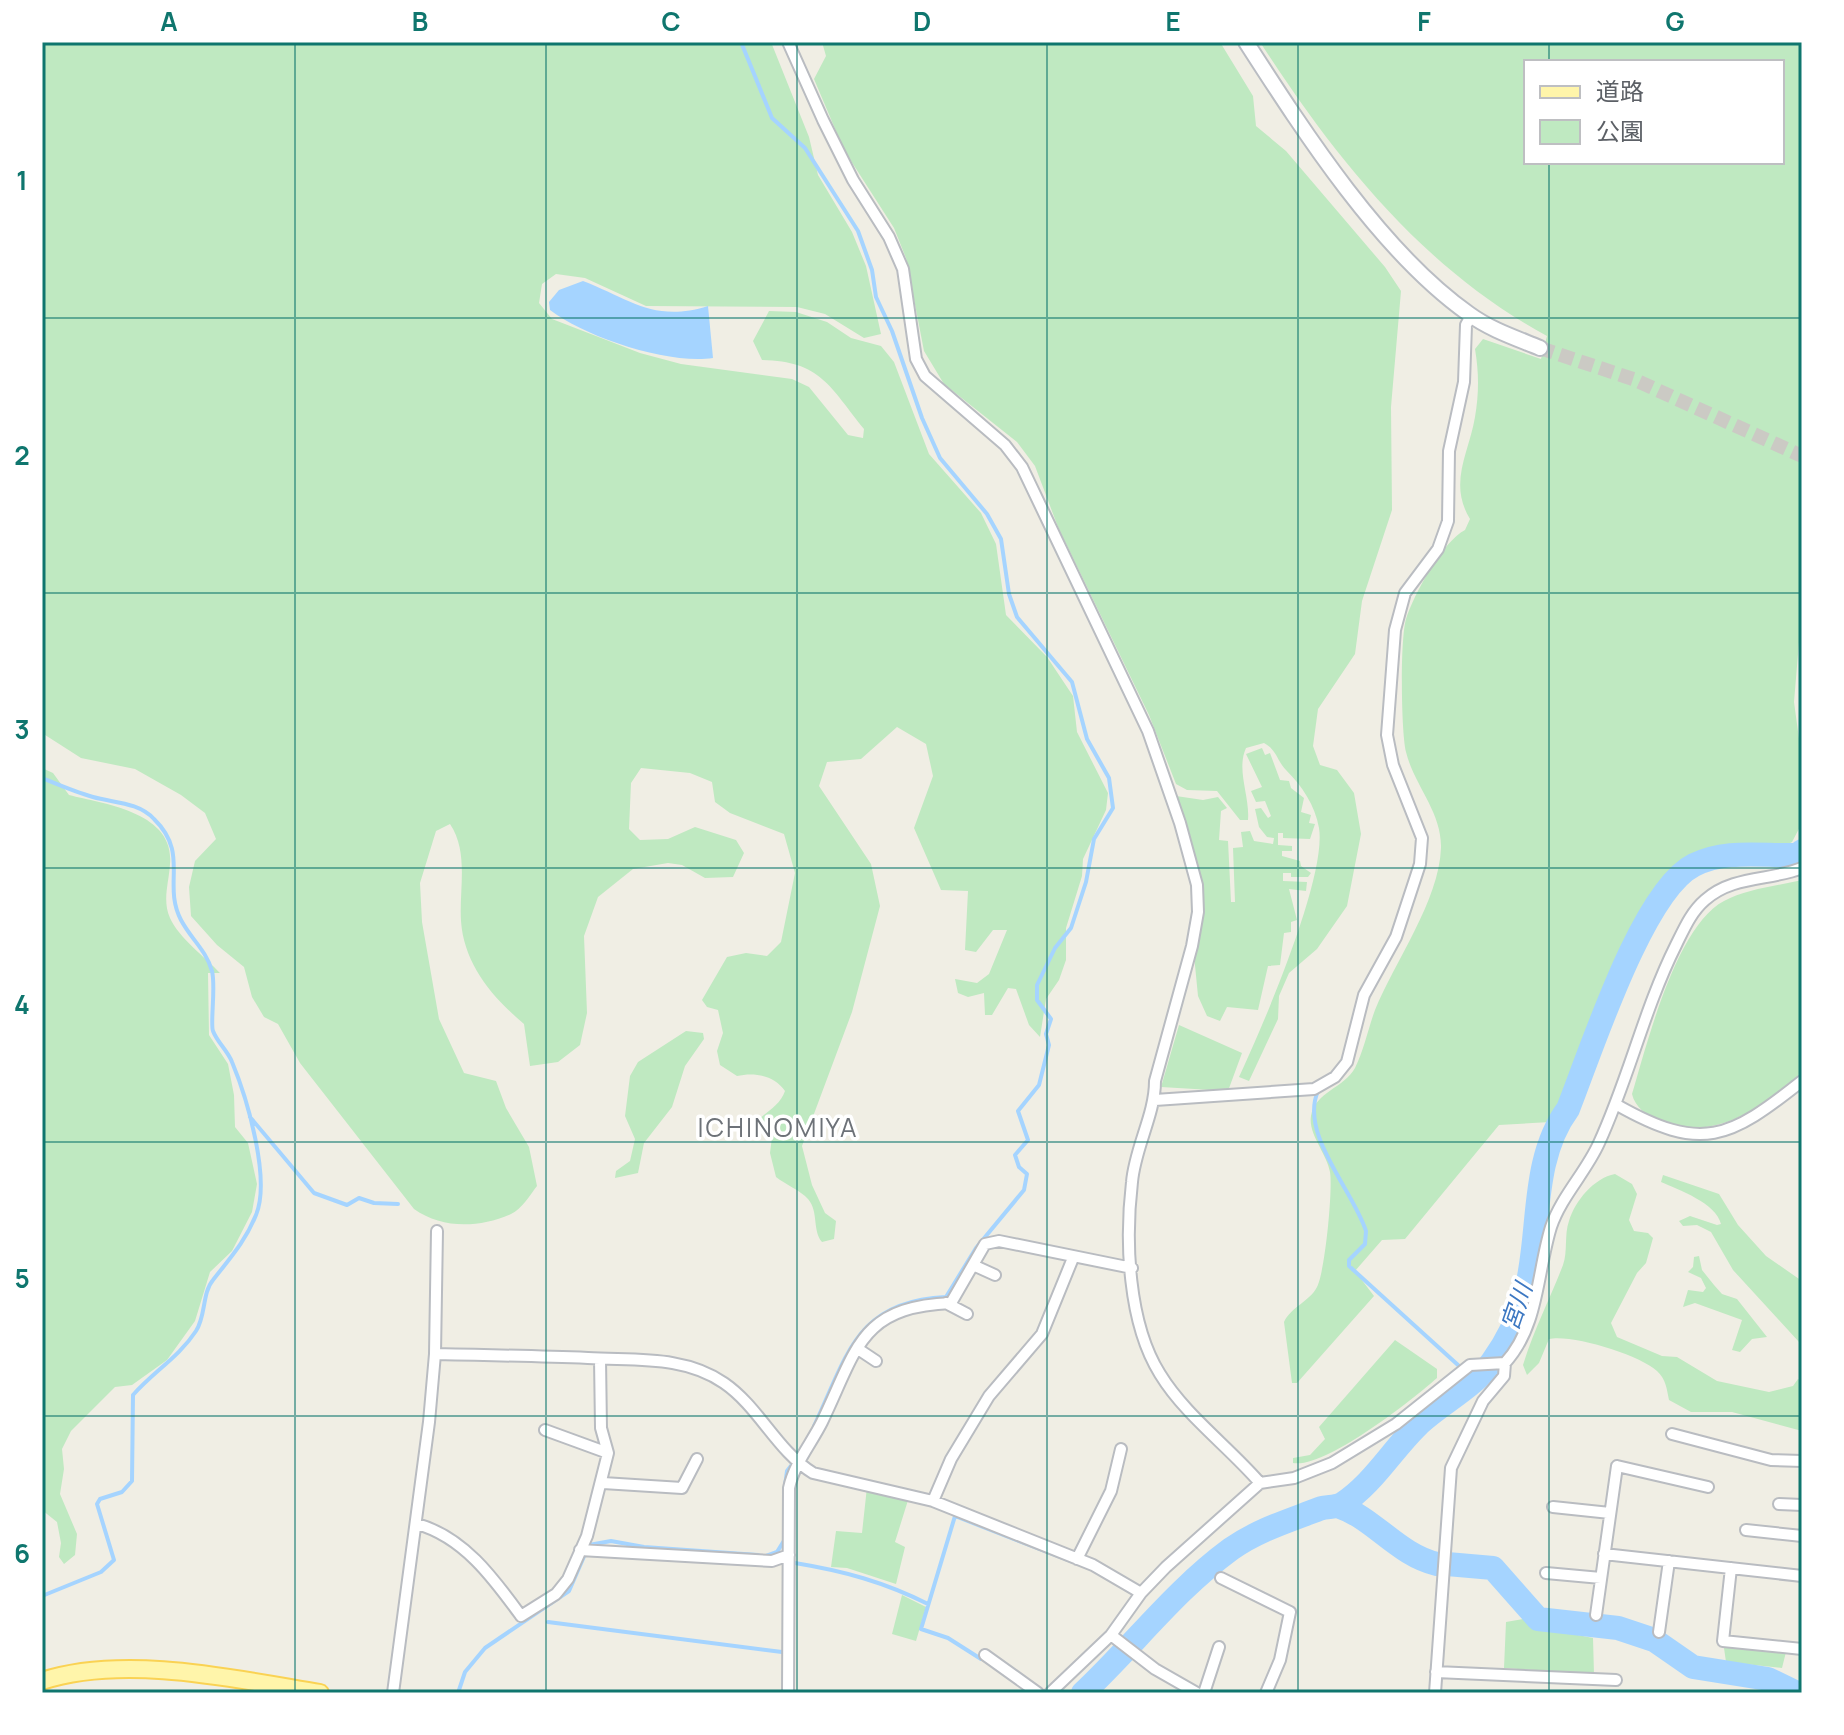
<svg xmlns="http://www.w3.org/2000/svg" width="1844" height="1735" font-family="Manrope,'Noto Sans JP',sans-serif">
  <style>
    .green { fill: #bfe9c1; fill-rule: evenodd }
    .water { fill: #a5d4ff }
    .lines { fill: none; stroke-linecap: round; stroke-linejoin: round }
    .stream { stroke: #a5d4ff; stroke-width: 4 }
    .river { stroke: #a5d4ff; stroke-width: 24 }
    .secondary-tunnel { stroke: #cbcac4; stroke-width: 14; stroke-dasharray: 14 7; stroke-linecap: butt }
    .street-casing { stroke: #b9bcc1; stroke-width: 14 }
    .secondary-casing { stroke: #babdc3; stroke-width: 18 }
    .primary-casing { stroke: #fad253; stroke-width: 20 }
    .street { stroke: #fff; stroke-width: 10 }
    .secondary { stroke: #fff; stroke-width: 14 }
    .primary { stroke: #fff5aa; stroke-width: 16 }
    .grid { fill: none; stroke: #0f766e; stroke-width: 2; stroke-opacity: 0.55 }
    .labels { text-anchor: middle; stroke-width: 7; stroke-linejoin: round; paint-order: stroke }
    .water-label { font-size: 24px; font-style: italic; fill: #3d78c2; stroke: #fff }
    .quarter-label { font-size: 26px; letter-spacing: 2px; fill: #6d7278; stroke: #fff }
    .neatline { fill: none; stroke: #0f766e; stroke-width: 3 }
    .grid-label { font-size: 26px; text-anchor: middle; font-weight: bold; fill: #0f766e }
  </style>
  <rect width="100%" height="100%" fill="#f0eee4"/>
  <path class="green" d="M42,42H771L809,137L818,175L852,232L866,266L881,334L864,338L825,314L797,307L646,306L585,278L556,274L542,284L539,303L552,319L640,353L681,364L792,379L809,387L848,435L863,438L864,429C830,387 821,361 762,360L753,341L769,311L796,312L827,322L851,338L881,346L894,362L929,454L981,513L996,544L1006,615L1047,657L1073,696L1077,732L1108,793L1106,810L1083,859L1082,876L1066,928V960L1059,980L1046,999L1040,1037L1029,1025L1016,989L1008,988L992,1015H985L984,993L968,997L958,993L955,979L977,983L989,974L1007,930H993L976,952L965,950L968,891L941,890L914,828L933,776L926,744L897,727L861,759L827,762L819,786L871,864L880,906L852,1012L802,1146L812,1185L825,1213L836,1221L834,1239L822,1242C812,1230 819,1212 808,1199C801,1191 785,1184 776,1177L770,1153L773,1129L752,1135L748,1131C758,1115 779,1109 785,1091C774,1075 754,1072 737,1076L720,1065L717,1051L723,1033L718,1010L707,1007L702,1000L727,957L746,953L767,956L781,942L795,873L784,834L730,813L715,802L712,782L690,773L641,768L631,783L629,829L640,840L668,839L695,827L736,840L744,853L733,877L705,878L682,865L668,863L633,869L598,897L584,936L587,1013L580,1045L558,1062L530,1066L524,1024C492,997 464,964 461,921C459,889 469,852 450,824L436,831L420,883L422,922L439,1019L464,1073L496,1081L506,1108L529,1147L537,1186C530,1195 522,1209 511,1214C479,1228 442,1229 414,1209L300,1063L278,1024L264,1017L252,997L244,967L217,945L191,916L189,887L195,861L216,839L205,813L181,795L135,769L81,758L42,733Z
    M822,42H1220L1253,96L1256,126L1286,151L1385,267L1401,291L1391,407L1392,510L1362,601L1355,654L1318,709L1313,746L1320,765L1337,770L1354,793L1361,834L1347,906L1317,949L1289,973L1279,996L1278,1019L1249,1081L1239,1077C1262,1028 1327,877 1319,828C1315,805 1302,786 1286,770C1277,761 1277,750 1264,743L1246,748C1236,770 1250,796 1248,820H1240L1217,791L1187,790L1176,784L1149,715L1058,527L1035,466L1017,442L944,384L924,351L906,258L894,228L844,150L814,79L826,56Z
    M1260,42H1802V606L1794,702L1802,761L1801,825L1792,842L1779,849L1705,851L1694,858L1644,915L1561,1112L1550,1122L1499,1125L1405,1239L1382,1240L1355,1271L1374,1296L1297,1383H1292L1284,1322C1291,1307 1310,1301 1317,1287C1325,1272 1333,1189 1330,1172C1327,1154 1308,1134 1311,1116C1315,1092 1344,1088 1355,1068C1364,1050 1368,1029 1375,1010C1395,961 1439,901 1441,848C1442,812 1414,785 1406,752C1401,730 1400,640 1406,619C1414,594 1443,541 1465,530L1470,519C1448,483 1469,453 1475,417C1479,393 1479,373 1475,349L1483,339L1541,359L1547,336C1423,269 1335,158 1260,42ZM1526,62H1782V162H1526Z
    M1262,748L1265,755L1270,753L1280,780L1289,781L1291,788L1304,798L1301,812L1311,815L1309,823L1315,824L1310,839L1283,838V833H1278V845L1292,846V851H1282V856L1300,861L1301,866L1311,873L1308,877H1291V873H1283V881L1307,882L1306,891L1289,889L1297,920L1291,922V932L1284,933L1280,965L1268,966L1258,1010L1227,1007L1220,1021L1207,1016L1198,996L1194,955L1199,943L1201,920L1176,796L1203,800L1218,797L1227,808L1221,811L1219,840L1228,841L1231,902H1235L1233,848L1243,847L1241,832L1250,831L1254,841L1273,844L1274,838L1267,837L1259,827L1255,809L1261,808L1268,818L1271,816L1265,801L1256,802L1251,791L1262,787L1246,754Z
    M42,768L53,773L69,795C104,804 175,812 170,864C169,883 162,900 170,918C179,938 205,957 220,973H208L209,1035L228,1064L234,1095L235,1127L248,1143L257,1184L252,1212L232,1251L210,1272L195,1321L167,1360L132,1385L115,1387L71,1431L62,1449L64,1469L60,1494L77,1534L75,1555L64,1564L59,1557L61,1543L57,1522L42,1510Z
    M1802,880V1072C1761,1108 1714,1144 1657,1120C1646,1115 1635,1107 1632,1094C1647,1044 1676,926 1724,901C1746,889 1777,886 1802,880Z
    M1179,1025L1242,1053L1228,1091L1161,1087Z
    M686,1031L703,1033L704,1039L685,1066L672,1107L644,1143L638,1173L615,1178L616,1171L630,1161L635,1139L625,1116L630,1076L638,1062Z
    M1615,1174L1632,1184L1637,1194L1629,1220L1634,1231L1648,1233L1653,1238L1646,1263L1637,1273L1611,1323L1617,1337L1662,1356L1677,1357L1717,1381L1769,1392L1793,1386L1798,1379L1802,1381V1431L1732,1412H1691L1669,1400C1667,1390 1666,1379 1657,1371C1640,1355 1572,1334 1549,1339L1539,1363L1527,1375L1523,1365C1534,1329 1550,1299 1563,1265C1568,1251 1564,1235 1569,1221C1575,1201 1594,1178 1615,1174Z
    M1663,1175L1719,1194L1738,1225L1766,1256L1802,1281V1351L1799,1342L1733,1270L1711,1232L1697,1225L1683,1226L1679,1221L1690,1216L1717,1225L1721,1224C1716,1203 1679,1190 1661,1182Z
    M1699,1256L1702,1270L1714,1285L1722,1294L1737,1299L1767,1337L1752,1339L1740,1352L1732,1350L1742,1320L1695,1303L1683,1307L1688,1290L1703,1292L1706,1288L1701,1278L1688,1272L1693,1267L1694,1257Z
    M1395,1340L1437,1369V1378C1412,1400 1325,1469 1293,1463V1458L1310,1455L1325,1439L1319,1427Z
    M867,1487L909,1497L895,1542L905,1547L896,1584L847,1568L831,1567L836,1531L862,1533Z
    M902,1595L926,1607L916,1641L892,1634Z
    M1529,1618L1547,1629L1593,1638L1594,1674L1504,1668L1506,1622Z
    M1723,1641L1787,1648L1782,1668L1726,1662Z"/>
  <path class="water" d="M583,281C630,299 654,323 708,306L713,358C669,365 585,337 550,310L549,302L559,290Z"/>
  <g class="lines">
    <path class="stream" d="M741,42L772,118L805,148L858,231L872,270L876,297L892,331L922,418L940,458L987,514L1001,539L1009,594L1017,617L1072,682L1087,739L1109,778L1113,808L1094,839L1086,882L1071,928L1055,948L1037,985V1000L1051,1019L1046,1034L1049,1045L1039,1085L1018,1111L1028,1140L1015,1155L1019,1167L1027,1174L1024,1190L976,1248L946,1297C855,1301 847,1357 814,1426
      M42,778C59,785 75,792 93,797C114,803 138,802 154,819C190,854 162,884 181,920C191,939 206,950 212,971C216,987 210,1024 213,1031C217,1042 228,1051 232,1062C247,1098 271,1179 256,1215C245,1242 230,1258 213,1280C202,1293 206,1316 196,1331C179,1357 153,1372 133,1395L132,1481L122,1492L100,1499L97,1504L114,1560L101,1572L42,1596
      M1318,1091C1299,1134 1353,1190 1366,1231L1365,1244L1349,1260V1266L1458,1365
      M250,1117L314,1193L347,1205L359,1198L374,1203L398,1204
      M785,1486L787,1471L794,1462
      M766,1556L777,1552L785,1539
      M795,1563C844,1571 884,1582 928,1604
      M548,1622L782,1652
      M981,1659L948,1638L921,1629L955,1516L1073,1562
      M458,1693L465,1672L485,1648L569,1591L589,1545L611,1541L644,1547L758,1555"/>
    <path class="river" d="M1338,1506C1374,1518 1398,1555 1437,1564
      M1447,1564L1493,1568L1538,1619L1618,1628L1654,1640L1693,1667L1768,1679L1797,1693
      M1083,1693C1133,1646 1175,1590 1231,1549C1258,1530 1288,1521 1319,1509C1327,1506 1335,1508 1342,1504C1373,1484 1392,1450 1418,1425C1440,1404 1474,1387 1492,1362C1507,1341 1519,1317 1526,1291C1541,1233 1530,1160 1568,1109C1590,1054 1642,891 1694,865C1726,849 1761,856 1797,855L1802,851"/>
    <path class="secondary-tunnel" d="M1540,348L1633,379L1802,456"/>
    <g class="street-casing">
      <path id="street" d="M788,42L823,120L853,180L889,237L903,269L916,359L925,376L1005,445L1022,467L1148,731L1180,823L1197,885L1198,912L1192,946L1155,1081C1155,1115 1135,1147 1132,1182C1125,1241 1128,1323 1160,1374C1185,1415 1228,1446 1260,1483
        M1155,1100L1314,1089L1335,1077L1347,1062L1364,995L1396,937L1420,864L1422,838L1393,765L1387,735L1395,630L1405,593L1438,549L1448,521L1449,451L1464,382L1466,325L1471,316
        M1617,1105C1702,1153 1729,1139 1802,1081
        M973,1265L995,1275
        M946,1303L967,1314
        M858,1349L876,1361
        M435,1354C486,1355 537,1356 588,1358C634,1361 684,1355 724,1383C759,1407 777,1451 813,1473L933,1501L1093,1565L1141,1593
        M545,1430L608,1453
        M1672,1434L1771,1460L1802,1461
        M603,1483L682,1488L697,1459
        M933,1501L951,1459L989,1396L1042,1334L1073,1258
        M1779,1504L1802,1505
        M1553,1507L1610,1513
        M417,1524C464,1537 494,1579 521,1616L556,1594L568,1579L587,1536L608,1453L601,1428L600,1359
        M1746,1530L1802,1536
        M580,1550L772,1561L789,1555
        M1604,1554L1802,1576
        M1077,1559L1111,1491L1121,1449
        M1731,1568L1723,1641L1802,1649
        M1546,1573L1601,1578
        M1221,1578L1290,1612L1280,1660L1266,1693
        M1596,1615L1617,1466L1708,1487
        M1659,1632L1669,1561
        M1111,1635L1155,1669L1197,1693
        M985,1655L1038,1693
        M1436,1672L1616,1680
        M393,1693L429,1422L435,1354L437,1231
        M788,1693L789,1488C794,1464 811,1444 822,1422C857,1350 859,1307 951,1303L985,1244L999,1241L1132,1268
        M1050,1693L1111,1635L1141,1593L1166,1567L1260,1483L1294,1478L1332,1463L1396,1424L1470,1365L1505,1363C1539,1326 1537,1272 1551,1227C1561,1197 1586,1172 1599,1143C1629,1078 1644,1009 1676,945C1684,929 1691,912 1705,900C1733,875 1770,881 1802,868
        M1204,1693L1219,1647
        M1435,1693L1451,1468L1483,1401L1504,1376L1505,1363"/>
    </g>
    <g class="secondary-casing">
      <path id="secondary" d="M1246,42C1304,132 1381,252 1469,314C1491,330 1516,338 1540,348"/>
    </g>
    <g class="primary-casing">
      <path id="primary" d="M42,1681C124,1654 236,1679 320,1693"/>
    </g>
    <use href="#street" class="street"/>
    <use href="#secondary" class="secondary"/>
    <use href="#primary" class="primary"/>
  </g>
  <path class="grid" d="M295,42V1693M546,42V1693M797,42V1693M1047,42V1693M1298,42V1693M1549,42V62M1549,162V1693M42,318H1802M42,593H1802M42,868H1802M42,1142H1802M42,1416H1802"/>
  <g class="labels">
    <g class="water-label">
      <text transform="translate(1517 1307) rotate(-71)" y="8">宮川</text>
    </g>
    <g class="quarter-label">
      <text x="778" y="1137">ICHINOMIYA</text>
    </g>
  </g>
  <rect width="1844" height="1735" fill="none" stroke="#ffffff" stroke-width="88"/>
  <rect x="1524" y="60" width="260" height="104" fill="#ffffff" stroke="#bebfc2" stroke-width="2"/>
  <rect x="1540" y="86" width="40" height="12" fill="#fff5aa" stroke="#bebfc2" stroke-width="2"/>
  <text x="1596" y="100" font-size="24" fill="#5c6066">道路</text>
  <rect x="1540" y="120" width="40" height="24" fill="#bfe9c1" stroke="#bebfc2" stroke-width="2"/>
  <text x="1596" y="140" font-size="24" fill="#5c6066">公園</text>
  <rect x="44" y="44" width="1756" height="1647" class="neatline"/>
  <g class="grid-label">
    <text x="169" y="31">A</text>
    <text x="420" y="31">B</text>
    <text x="671" y="31">C</text>
    <text x="922" y="31">D</text>
    <text x="1173" y="31">E</text>
    <text x="1424" y="31">F</text>
    <text x="1675" y="31">G</text>
    <text x="22" y="190">1</text>
    <text x="22" y="465">2</text>
    <text x="22" y="739">3</text>
    <text x="22" y="1014">4</text>
    <text x="22" y="1288">5</text>
    <text x="22" y="1563">6</text>
  </g>
</svg>
